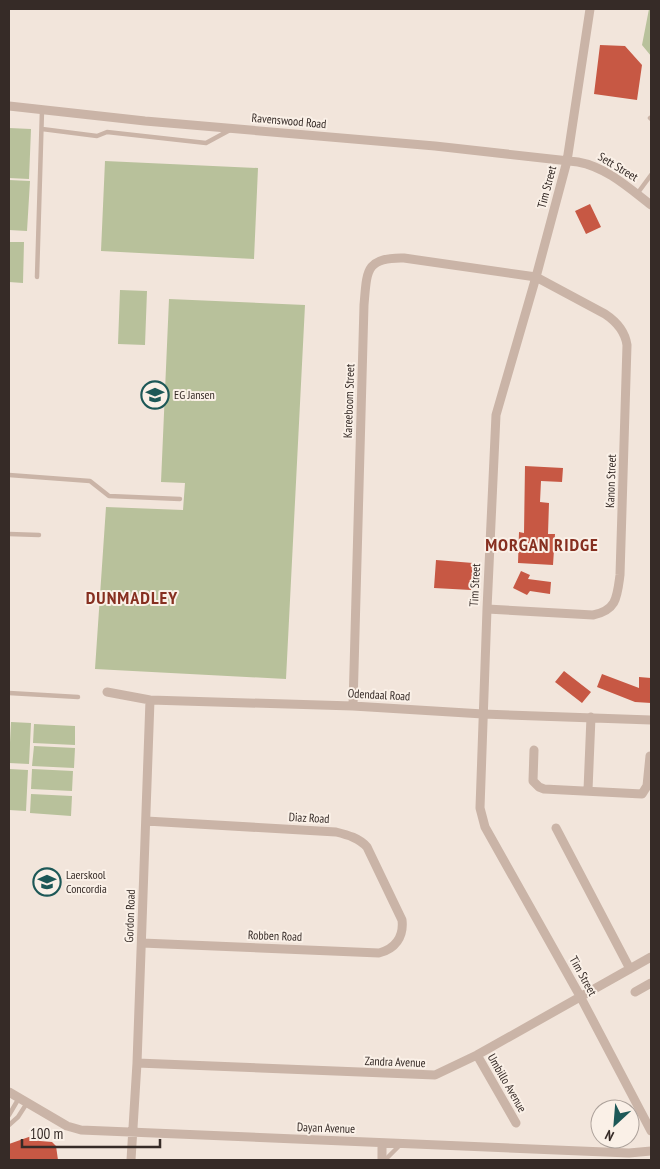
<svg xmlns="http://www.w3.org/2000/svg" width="660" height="1169" font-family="'PT Sans Narrow',sans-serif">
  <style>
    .green { fill: #b8c19b }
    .building { fill: #c75844 }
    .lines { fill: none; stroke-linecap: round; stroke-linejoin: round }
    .lane { stroke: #cab4a7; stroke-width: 4.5 }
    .street { stroke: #cab4a7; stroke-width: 9 }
    .labels { text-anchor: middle; stroke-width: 4; stroke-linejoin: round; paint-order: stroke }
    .street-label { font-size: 12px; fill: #362b27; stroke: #faf0e7 }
    .poi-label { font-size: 12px; fill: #362b27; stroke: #faf0e7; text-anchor: start }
    .district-label { font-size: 18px; font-weight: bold; letter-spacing: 1px; fill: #862f20; stroke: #faf0e7 }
  </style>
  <rect width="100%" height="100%" fill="#f2e5db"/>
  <path class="green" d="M649,9H651V56L642,45Z
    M9,128L31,129L29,179L9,178Z
    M105,161L258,168L254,259L101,251Z
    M9,180L30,181L27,231L9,230Z
    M9,242H24L23,283L9,282Z
    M120,290L147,291L145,345L118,344Z
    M169,299L305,305L286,679L95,669L106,507L183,510L185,483L161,482Z
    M11,722L31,723L29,764L9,763Z
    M34,724L75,726V745L33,743Z
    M34,746L75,748L74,768L32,766Z
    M9,769L28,770L26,811L9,810Z
    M32,769L73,771L72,791L31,789Z
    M31,794L72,796L71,816L30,813Z"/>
  <path class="building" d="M600,45L625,46L642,65L637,100L594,94Z
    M590,204L601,227L586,234L575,211Z
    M525,466L563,468L562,482L541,481L540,502L549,503L548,534H555L553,565L518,563L519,532L524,533Z
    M436,560L473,563L471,590L434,588Z
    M521,571L530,575L528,579L551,582L550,594L530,591L527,595L513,588Z
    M564,671L591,692L582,703L555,682Z
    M602,674L639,688V677L651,678V703L635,702L597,687Z
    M40,1133V1141L52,1142L56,1146L58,1160H9V1144Z"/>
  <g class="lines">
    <path class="lane" d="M650,118L651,119
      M42,129L97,136L107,132L206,143L230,130
      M637,194L651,175
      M37,277L42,110
      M9,475L90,481L109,496L180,499
      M9,534L39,535
      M9,693L78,697
      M9,1115L19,1098
      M9,1125L18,1117L27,1103
      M385,1160L400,1145"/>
    <path class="street" d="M590,9L567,161L536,277L496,415L487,609L480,808L485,827L580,996L651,1131
      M9,106L145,121L435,146L578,162C606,167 629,188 651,205
      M107,692L150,700L353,706L483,714L651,720
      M353,706L364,305C367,271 365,257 404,258L536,277L605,314C617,322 625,331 627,345L620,575C617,597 617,610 593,615L487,609
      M534,750L533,781L539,787L544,789L642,794L647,786L650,756
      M588,790L591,717
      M556,828L630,969
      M142,943L379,953C395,949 404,937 402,920L367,847C359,838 348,835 336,832L146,821
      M635,992L651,983
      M477,1055L516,1123
      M137,1063L435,1075L477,1055L651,957
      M9,1092L67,1126L81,1130L629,1153L651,1151
      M131,1160L137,1063L150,700
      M382,1160V1143"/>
  </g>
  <defs>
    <g id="school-ring" transform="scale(1.4375)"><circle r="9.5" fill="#faf0e7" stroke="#1d5857" stroke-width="1.5"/><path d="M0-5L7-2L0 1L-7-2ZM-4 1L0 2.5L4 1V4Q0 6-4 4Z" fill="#1d5857"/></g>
  </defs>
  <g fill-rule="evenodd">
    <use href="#school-ring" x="155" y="395"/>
    <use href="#school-ring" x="47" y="882"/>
  </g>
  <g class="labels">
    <g class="street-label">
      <text transform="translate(289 121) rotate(5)" y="4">Ravenswood Road</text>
      <text transform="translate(618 167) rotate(31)" y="4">Sett Street</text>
      <text transform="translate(547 187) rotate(-75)" y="4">Tim Street</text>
      <text transform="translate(349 401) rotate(-88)" y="4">Kareeboom Street</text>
      <text transform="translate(611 481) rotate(-88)" y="4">Kanon Street</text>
      <text transform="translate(475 585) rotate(-87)" y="4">Tim Street</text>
      <text transform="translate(379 695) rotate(3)" y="4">Odendaal Road</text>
      <text transform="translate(309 818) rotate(3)" y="4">Diaz Road</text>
      <text transform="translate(130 916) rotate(-88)" y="4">Gordon Road</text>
      <text transform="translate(275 936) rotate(2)" y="4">Robben Road</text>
      <text transform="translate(583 976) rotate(61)" y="4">Tim Street</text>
      <text transform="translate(395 1062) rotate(2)" y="4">Zandra Avenue</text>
      <text transform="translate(507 1083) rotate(60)" y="4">Umbillo Avenue</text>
      <text transform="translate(326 1128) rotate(2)" y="4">Dayan Avenue</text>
    </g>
    <g class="poi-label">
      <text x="174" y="399">EG Jansen</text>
      <text x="66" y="879">Laerskool<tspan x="66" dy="14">Concordia</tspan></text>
    </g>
    <g class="district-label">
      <text x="542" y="551">MORGAN RIDGE</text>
      <text x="132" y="604">DUNMADLEY</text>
    </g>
  </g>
  <rect width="660" height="1169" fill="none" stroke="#362b27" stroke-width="20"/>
  <g transform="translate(615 1124) rotate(206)"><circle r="24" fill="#faf0e7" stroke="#aca19a"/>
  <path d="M0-4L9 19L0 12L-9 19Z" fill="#1d5857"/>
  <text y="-8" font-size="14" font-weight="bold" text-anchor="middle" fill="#362b27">N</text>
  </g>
  <path d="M22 1139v8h138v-8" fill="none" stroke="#362b27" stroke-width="2.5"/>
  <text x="30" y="1139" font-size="15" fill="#362b27" stroke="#faf0e7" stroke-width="4" paint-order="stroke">100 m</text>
</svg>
